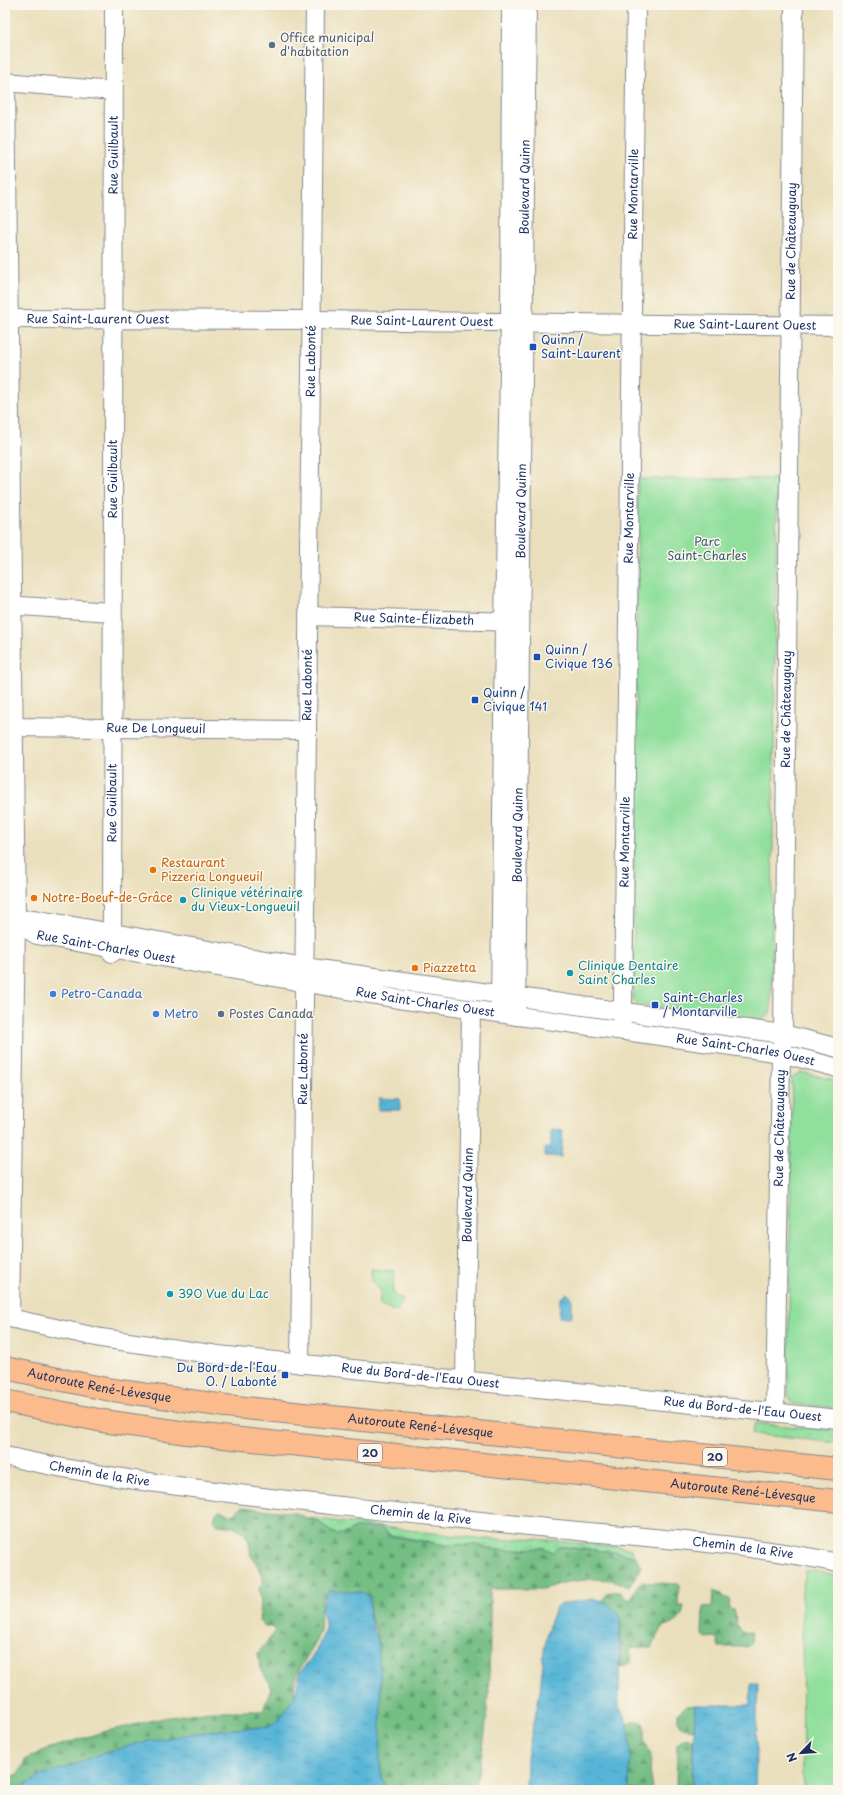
<svg xmlns="http://www.w3.org/2000/svg" width="843" height="1795" font-family="'Playpen Sans',sans-serif">
  <style>
    .grass { fill: url(#grass-tufts); stroke: #56877e }
    .forest { fill: url(#forest-firs); stroke: #487671 }
    .green { fill: #91df9d; stroke: #56877e }
    .water { fill: url(#water-ripples); stroke: #3a729a }
    .lines { fill: none; stroke-linecap: round; stroke-linejoin: round }
    .minor-casing { stroke: #82878d; stroke-width: 20 }
    .highway-casing { stroke: #82878d; stroke-width: 24 }
    .minor { stroke: #fff; stroke-width: 18 }
    .highway { stroke: #fbbb8d; stroke-width: 22 }
    .service-dot { fill: #5c6f8a; stroke: #fbf7ec; stroke-width: 1.5 }
    .transit-dot { fill: #1a4fb4; stroke: #fbf7ec; stroke-width: 1.5 }
    .food-dot { fill: #e8710a; stroke: #fbf7ec; stroke-width: 1.5 }
    .culture-dot { fill: #0f9aa8; stroke: #fbf7ec; stroke-width: 1.5 }
    .shop-dot { fill: #3f7fe0; stroke: #fbf7ec; stroke-width: 1.5 }
    .labels { text-anchor: middle; stroke-width: 3; stroke-linejoin: round; paint-order: stroke }
    .shield { fill: #fbf7ec; stroke: #5e6b89; stroke-width: 1 }
    .shield-label { font-size: 11px; font-weight: bold; fill: #1b2f5e }
    .service-label { font-size: 12px; fill: #4e5e75; stroke: #fbf7ec; text-anchor: start }
    .street-label { font-size: 12px; fill: #1b2f5e; stroke: #fbf7ec }
    .transit-label { font-size: 12px; fill: #164399; stroke: #fbf7ec; text-anchor: start }
    .park-label { font-size: 12px; fill: #385b6e; stroke: #fbf7ec }
    .food-label { font-size: 12px; fill: #c56008; stroke: #fbf7ec; text-anchor: start }
    .culture-label { font-size: 12px; fill: #0d838f; stroke: #fbf7ec; text-anchor: start }
    .shop-label { font-size: 12px; fill: #366cbe; stroke: #fbf7ec; text-anchor: start }
  </style>
  <defs>
    <pattern id="grass-tufts" width="24" height="20" patternUnits="userSpaceOnUse"><rect width="24" height="20" fill="#91df9d"/><path d="M3 7l-1-3M5 7V3M7 7l1-3M15 17l-1-3M17 17v-4M19 17l1-3" fill="none" stroke="#7cc08a"/></pattern>
    <pattern id="forest-firs" width="22" height="20" patternUnits="userSpaceOnUse"><rect width="22" height="20" fill="#74be84"/><path d="M5 1l3.5 6h-7zM16 11l3.5 6h-7z" fill="#5e9b6f"/></pattern>
    <pattern id="water-ripples" width="26" height="14" patternUnits="userSpaceOnUse"><rect width="26" height="14" fill="#59b5d7"/><path d="M2 4q2-2 4 0t4 0M15 11q2-2 4 0t4 0" fill="none" stroke="#4994b2"/></pattern>
  </defs>
  <rect width="100%" height="100%" fill="#fbf7ec"/>
  <filter id="ink" filterUnits="userSpaceOnUse"><feTurbulence type="fractalNoise" baseFrequency=".025" numOctaves="2"/><feDisplacementMap in="SourceGraphic" scale="8" xChannelSelector="R" yChannelSelector="G"/><feConvolveMatrix kernelMatrix="1 2 1 2 8 2 1 2 1" color-interpolation-filters="sRGB"/></filter>
  <filter id="wash" filterUnits="userSpaceOnUse"><feTurbulence type="fractalNoise" baseFrequency=".012" numOctaves="4" result="noise"/><feDisplacementMap in="SourceGraphic" scale="16" xChannelSelector="R" yChannelSelector="G"/><feGaussianBlur stdDeviation="0.9" result="paint"/><feColorMatrix in="noise" values="0 0 0 0 0 0 0 0 0 0 0 0 0 0 0 0 0 1.4 0 .05"/><feComposite in="paint" operator="in"/></filter>
  <g filter="url(#wash)">
    <rect width="100%" height="100%" fill="#eadfbc"/>
    <path class="grass" d="M755,1423L838,1431V1443L752,1434Z
      M308,1518L475,1538L505,1540L526,1538L620,1547L631,1549L636,1557C616,1550 595,1551 574,1548C569,1548 563,1545 558,1548C556,1548 555,1550 553,1552L544,1548L503,1550L487,1549L478,1545H446L391,1535L381,1528H353L347,1533L338,1534L331,1532L322,1524Z"/>
    <path class="forest" d="M241,1507L295,1513L322,1524L331,1532L338,1534L347,1533L353,1528H381L391,1536L446,1545H478L487,1549L503,1550L544,1548L553,1552C555,1550 556,1548 558,1548C563,1546 569,1548 574,1548C595,1551 616,1550 636,1557L641,1567L629,1587L613,1580L594,1579L567,1582L542,1589H490C490,1652 491,1730 474,1790H387L382,1778L379,1762L381,1683L378,1648L376,1632L370,1616V1606L344,1592H327C325,1597 321,1601 321,1606C319,1615 322,1626 319,1634C311,1656 290,1673 295,1696L280,1719L270,1726L211,1731L143,1742L95,1756L65,1769L43,1775L27,1784L21,1790L9,1787L5,1790V1780L18,1774L26,1759L47,1749L103,1732L163,1718L210,1711H263L271,1688L270,1683L260,1669L258,1653L276,1631L273,1627H265L259,1621L261,1604L259,1589L263,1583V1577L260,1569L251,1556L249,1541L244,1532L235,1527L218,1525C212,1521 214,1515 219,1510L233,1515Z
      M642,1582L679,1584L678,1606H684C682,1620 677,1624 663,1626L652,1648H630V1663L627,1666L620,1667L621,1623L606,1602L602,1601C609,1588 620,1589 629,1600L631,1599L638,1585Z
      M713,1591L722,1594L724,1597L730,1599L729,1609L734,1610C738,1624 733,1631 751,1633L752,1642L747,1647H719L717,1639L714,1637L707,1638L702,1635L703,1606L712,1607Z
      M695,1705L694,1730L682,1728L678,1720V1713L686,1706Z
      M637,1721L645,1723L644,1739L651,1755L650,1777L652,1790H629L630,1741L627,1724Z
      M686,1738L693,1740L692,1790H676L677,1744L681,1740Z"/>
    <path class="green" d="M638,479H777L771,1009L769,1015L761,1020L636,1004L633,1000Z
      M801,1072L838,1081V1408L794,1404L791,1402L788,1394L792,1078Z
      M371,1269L394,1271L393,1293L403,1300L396,1312L379,1304L381,1291L372,1281Z
      M806,1570L838,1575V1790H803L802,1590Z"/>
    <path class="water" d="M379,1098L400,1099V1110H378Z
      M551,1129L563,1130L561,1157L545,1156V1148H551Z
      M567,1293L572,1298V1317H559L560,1299Z
      M329,1590L362,1592L370,1597C370,1604 369,1612 370,1618C372,1628 377,1637 378,1648C381,1674 381,1701 381,1727C381,1749 376,1770 387,1790H21L27,1784L43,1775L65,1769L95,1756L143,1742L211,1731L265,1727L278,1721L295,1696L300,1672L314,1654L325,1631V1622L321,1608Z
      M595,1599C606,1601 614,1607 620,1617L619,1707C636,1730 629,1764 629,1790H526L527,1757L540,1691L544,1650L550,1621L555,1608L559,1604Z
      M751,1683H758L755,1790H692L695,1705H750Z"/>
  </g>
  <g filter="url(#ink)">
    <g class="lines">
      <g class="minor-casing">
        <g id="minor">
          <path d="M5,82L113,91"/>
          <path d="M6,82L16,921L10,1318"/>
          <path id="s1" d="M5,319L311,320L838,326"/>
          <path d="M5,605L112,612"/>
          <path id="s2" d="M308,616L516,622"/>
          <path id="s3" d="M5,727L306,730"/>
          <path id="s4" d="M7,917L37,935L398,999L781,1053L838,1068"/>
          <path d="M16,921L34,919L304,967L783,1034L838,1048"/>
          <path id="s5" d="M112,953L114,5"/>
          <path d="M500,1013L504,622L510,322L511,5"/>
          <path id="s6" d="M516,1016L527,5"/>
          <path id="s7" d="M621,1030L623,1002L636,5"/>
          <path id="s8" d="M5,1317L101,1338L218,1355L838,1419"/>
          <path id="s9" d="M300,1364L315,5"/>
          <path id="s10" d="M465,1381L471,1009"/>
          <path id="s11" d="M775,1412L781,1058L783,1034L794,5"/>
          <path id="s12" d="M5,1456C79,1473 155,1483 230,1493C346,1508 462,1519 578,1531C665,1539 753,1545 838,1563"/>
        </g>
      </g>
      <g class="highway-casing">
        <g id="highway">
          <path id="s13" d="M5,1368L106,1389L226,1406L838,1469"/>
          <path id="s14" d="M5,1401L103,1421L194,1434L838,1501"/>
        </g>
      </g>
      <use href="#minor" class="minor"/>
      <use href="#highway" class="highway"/>
    </g>
  </g>
  <g class="service-dot">
    <circle cx="272" cy="45" r="4"/>
    <circle cx="221" cy="1014" r="4"/>
  </g>
  <g class="transit-dot">
    <rect x="529" y="343" width="8" height="8" rx="2"/>
    <rect x="533" y="653" width="8" height="8" rx="2"/>
    <rect x="471" y="696" width="8" height="8" rx="2"/>
    <rect x="651" y="1001" width="8" height="8" rx="2"/>
    <rect x="281" y="1371" width="8" height="8" rx="2"/>
  </g>
  <g class="food-dot">
    <circle cx="153" cy="870" r="4"/>
    <circle cx="34" cy="898" r="4"/>
    <circle cx="415" cy="968" r="4"/>
  </g>
  <g class="culture-dot">
    <circle cx="183" cy="900" r="4"/>
    <circle cx="570" cy="973" r="4"/>
    <circle cx="170" cy="1294" r="4"/>
  </g>
  <g class="shop-dot">
    <circle cx="53" cy="994" r="4"/>
    <circle cx="156" cy="1014" r="4"/>
  </g>
  <g class="labels">
    <g class="shield">
      <rect x="358" y="1444" width="24" height="18" rx="3"/>
      <rect x="703" y="1448" width="24" height="18" rx="3"/>
    </g>
    <g class="shield-label">
      <text x="370" y="1457">20</text>
      <text x="715" y="1461">20</text>
    </g>
    <g class="service-label">
      <text x="280" y="42">Office municipal<tspan x="280" dy="14">d'habitation</tspan></text>
      <text x="229" y="1018">Postes Canada</text>
    </g>
    <g class="street-label">
      <text dy="4" stroke="none"><textPath href="#s5" startOffset="798">Rue Guilbault</textPath></text>
      <text dy="4" stroke="none"><textPath href="#s6" startOffset="829">Boulevard Quinn</textPath></text>
      <text dy="4" stroke="none"><textPath href="#s7" startOffset="836">Rue Montarville</textPath></text>
      <text dy="4" stroke="none"><textPath href="#s11" startOffset="1171">Rue de Châteauguay</textPath></text>
      <text dy="4" stroke="none"><textPath href="#s1" startOffset="93">Rue Saint-Laurent Ouest</textPath></text>
      <text dy="4" stroke="none"><textPath href="#s1" startOffset="417">Rue Saint-Laurent Ouest</textPath></text>
      <text dy="4" stroke="none"><textPath href="#s1" startOffset="740">Rue Saint-Laurent Ouest</textPath></text>
      <text dy="4" stroke="none"><textPath href="#s9" startOffset="1003">Rue Labonté</textPath></text>
      <text dy="4" stroke="none"><textPath href="#s5" startOffset="474">Rue Guilbault</textPath></text>
      <text dy="4" stroke="none"><textPath href="#s6" startOffset="505">Boulevard Quinn</textPath></text>
      <text dy="4" stroke="none"><textPath href="#s7" startOffset="512">Rue Montarville</textPath></text>
      <text dy="4" stroke="none"><textPath href="#s2" startOffset="106">Rue Sainte-Élizabeth</textPath></text>
      <text dy="4" stroke="none"><textPath href="#s9" startOffset="679">Rue Labonté</textPath></text>
      <text dy="4" stroke="none"><textPath href="#s11" startOffset="703">Rue de Châteauguay</textPath></text>
      <text dy="4" stroke="none"><textPath href="#s3" startOffset="151">Rue De Longueuil</textPath></text>
      <text dy="4" stroke="none"><textPath href="#s5" startOffset="150">Rue Guilbault</textPath></text>
      <text dy="4" stroke="none"><textPath href="#s6" startOffset="181">Boulevard Quinn</textPath></text>
      <text dy="4" stroke="none"><textPath href="#s7" startOffset="188">Rue Montarville</textPath></text>
      <text dy="4" stroke="none"><textPath href="#s4" startOffset="105">Rue Saint-Charles Ouest</textPath></text>
      <text dy="4" stroke="none"><textPath href="#s4" startOffset="429">Rue Saint-Charles Ouest</textPath></text>
      <text dy="4" stroke="none"><textPath href="#s4" startOffset="753">Rue Saint-Charles Ouest</textPath></text>
      <text dy="4" stroke="none"><textPath href="#s9" startOffset="295">Rue Labonté</textPath></text>
      <text dy="4" stroke="none"><textPath href="#s11" startOffset="284">Rue de Châteauguay</textPath></text>
      <text dy="4" stroke="none"><textPath href="#s10" startOffset="186">Boulevard Quinn</textPath></text>
      <text dy="4" stroke="none"><textPath href="#s8" startOffset="420">Rue du Bord-de-l'Eau Ouest</textPath></text>
      <text dy="4" stroke="none"><textPath href="#s13" startOffset="96">Autoroute René-Lévesque</textPath></text>
      <text dy="4" stroke="none"><textPath href="#s8" startOffset="744">Rue du Bord-de-l'Eau Ouest</textPath></text>
      <text dy="4" stroke="none"><textPath href="#s13" startOffset="420">Autoroute René-Lévesque</textPath></text>
      <text dy="4" stroke="none"><textPath href="#s12" startOffset="96">Chemin de la Rive</textPath></text>
      <text dy="4" stroke="none"><textPath href="#s14" startOffset="744">Autoroute René-Lévesque</textPath></text>
      <text dy="4" stroke="none"><textPath href="#s12" startOffset="420">Chemin de la Rive</textPath></text>
      <text dy="4" stroke="none"><textPath href="#s12" startOffset="744">Chemin de la Rive</textPath></text>
    </g>
    <g class="transit-label">
      <text x="541" y="344">Quinn /<tspan x="541" dy="14">Saint-Laurent</tspan></text>
      <text x="545" y="654">Quinn /<tspan x="545" dy="14">Civique 136</tspan></text>
      <text x="483" y="697">Quinn /<tspan x="483" dy="14">Civique 141</tspan></text>
      <text x="663" y="1002">Saint-Charles<tspan x="663" dy="14">/ Montarville</tspan></text>
      <text x="277" y="1372" text-anchor="end">Du Bord-de-l'Eau<tspan x="277" dy="14">O. / Labonté</tspan></text>
    </g>
    <g class="park-label">
      <text x="707" y="546">Parc<tspan x="707" dy="14">Saint-Charles</tspan></text>
    </g>
    <g class="food-label">
      <text x="161" y="867">Restaurant<tspan x="161" dy="14">Pizzeria Longueuil</tspan></text>
      <text x="42" y="902">Notre-Boeuf-de-Grâce</text>
      <text x="423" y="972">Piazzetta</text>
    </g>
    <g class="culture-label">
      <text x="191" y="897">Clinique vétérinaire<tspan x="191" dy="14">du Vieux-Longueuil</tspan></text>
      <text x="578" y="970">Clinique Dentaire<tspan x="578" dy="14">Saint Charles</tspan></text>
      <text x="178" y="1298">390 Vue du Lac</text>
    </g>
    <g class="shop-label">
      <text x="61" y="998">Petro-Canada</text>
      <text x="164" y="1018">Metro</text>
    </g>
  </g>
  <rect width="843" height="1795" fill="none" stroke="#fbf7ec" stroke-width="20"/>
  <g transform="translate(801 1753) rotate(245)" stroke="#fbf7ec" stroke-width="3" paint-order="stroke">
  <path d="M0-3L7 15L0 10L-7 15Z" fill="#1b2f5e"/>
  <text y="-6" font-size="11" font-weight="bold" text-anchor="middle" fill="#1b2f5e">N</text>
  </g>
</svg>
